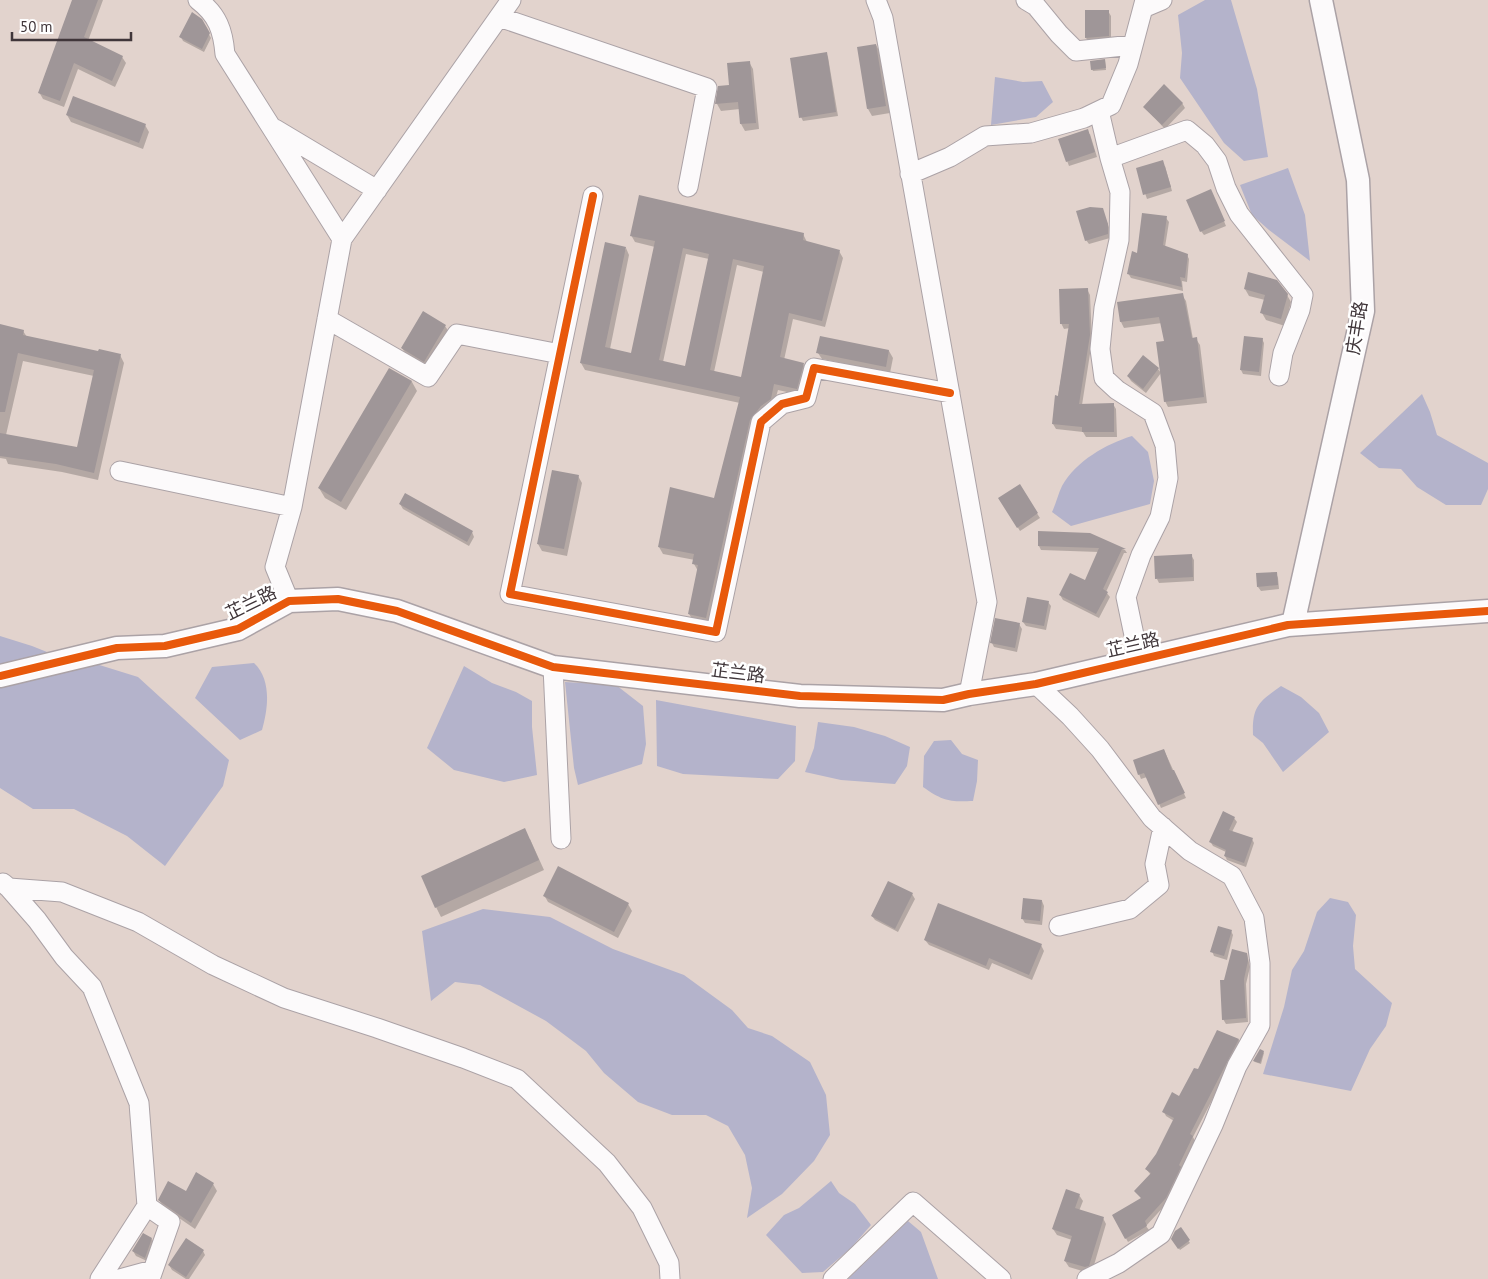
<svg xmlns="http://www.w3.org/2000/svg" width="1488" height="1279" font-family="'PT Sans','Noto Sans SC',sans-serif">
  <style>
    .green { fill: #e2d3cd }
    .water { fill: #b4b3cb }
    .shadow { fill: #0003; fill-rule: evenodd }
    .building { fill: #9f9698; fill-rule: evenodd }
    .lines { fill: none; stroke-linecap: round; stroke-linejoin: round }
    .minor-casing { stroke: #aba2a6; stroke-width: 21 }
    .tertiary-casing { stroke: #aba2a6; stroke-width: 25 }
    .minor { stroke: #fcfafb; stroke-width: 19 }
    .tertiary { stroke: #fcfafb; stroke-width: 22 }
    .cycleway-casing { stroke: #fff; stroke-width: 11 }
    .cycleway { stroke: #e8590c; stroke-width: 8 }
    .labels { text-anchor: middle; stroke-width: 5; stroke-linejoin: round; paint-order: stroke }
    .street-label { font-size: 18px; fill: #40363a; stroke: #fff }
  </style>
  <rect width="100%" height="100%" fill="#ebdfe4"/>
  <path class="green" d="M0,0H1488V1279H0Z"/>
  <path class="water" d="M1205,0H1231L1257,89L1268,157L1244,161L1224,143L1180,78L1182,53L1178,15Z
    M995,77L1023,82L1042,81L1053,102L1036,117L991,125Z
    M1288,168L1305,215L1310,261L1269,230L1252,215L1240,185Z
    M1422,394L1430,412L1437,435L1488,463V489L1481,505H1446L1417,487L1401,469L1379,468L1360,453Z
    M1132,436L1148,452L1154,481L1150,504L1071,526L1052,512C1056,504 1058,494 1062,486C1076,461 1106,444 1132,436Z
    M0,636L32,646L57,656L93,663L138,677L229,760L223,786L165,866L127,836L74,809H33L0,788Z
    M254,663C272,680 268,709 262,730L240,740L195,698L212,667Z
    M464,666L492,683L516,692L532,701V727L537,775L504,782L454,770L427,748Z
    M565,682L616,685L643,706L646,744L642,764L578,785L574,768Z
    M1281,686L1301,697L1319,713L1329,732L1283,772L1263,743L1253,735C1252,706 1259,702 1281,686Z
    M656,700L796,726L795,761L778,779L683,774L657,766Z
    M818,722L854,727L885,736L910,747L907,766L895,784L841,780L805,772L814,748Z
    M951,740L962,754L978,760L977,781L973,801C949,802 943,801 923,787L924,756L934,741Z
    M1330,898L1348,902L1356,915L1353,946L1355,969L1392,1003L1386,1026L1370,1049L1351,1091L1263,1074L1284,1007L1292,970L1304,951L1317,912Z
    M483,909L550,917L613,949L684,975L732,1010L748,1028L772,1036L810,1062L826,1095L830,1135L814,1161L782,1194L747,1218L752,1188L745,1155L728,1126L706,1115H672L638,1102L604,1073L586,1051L546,1021L480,985L455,982L431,1001L422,931Z
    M831,1181L839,1193L855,1204L871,1225L851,1248L823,1272L802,1273L766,1235L784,1215L799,1208Z
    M908,1221L921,1232L938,1279H848Z"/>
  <path class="shadow" d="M73,0H103L88,41L122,57L126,63L115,87L78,69L64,107L43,99L39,92Z
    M1108,11L1111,16V40L1089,42L1086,38Z
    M201,20L211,38L204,52L183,41L181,37Z
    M876,45L880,52L890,113L872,116L868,109L859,48Z
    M826,53L828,57L838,116L803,121L801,117Z
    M1105,61L1106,70L1093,71L1092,69Z
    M749,62L753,69L759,129L745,131L741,124L740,109L721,111L717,104L719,87L730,86Z
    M1182,103L1185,108L1165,129L1144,107Z
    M67,115L145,125L149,132L143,149L71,122Z
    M1090,134L1097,157L1069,166L1059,139Z
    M1165,166L1172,191L1147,199L1137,169Z
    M1213,195L1226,226L1204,235L1201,231Z
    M1102,209L1110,230V238L1089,244L1086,240Z
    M1166,218L1169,222L1165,247L1187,255L1189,259L1187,282L1182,281L1183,291L1131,278L1128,273L1138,254Z
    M803,234L807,242L839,251L843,258L825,327L793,319L784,360L803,364L807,371L800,395L778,390L710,624L693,620L689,614L698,571L694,564L695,560L663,554L659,547L715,499L740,403L585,370L581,363L626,248L629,255L610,349L632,354L655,247L635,242L631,235ZM686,254L709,259L686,367L663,362ZM737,265L764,272L742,378L714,372Z
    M1087,289L1090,295L1092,341L1082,405L1113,404L1116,409L1117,437H1086L1083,432L1056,429L1053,424L1070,328L1064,329L1061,323Z
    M1245,289L1287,295L1291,302L1285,326L1266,320L1262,313L1265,300L1249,296Z
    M1182,295L1186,301L1193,339H1196L1200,345L1207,403L1168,407L1165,401V342L1162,323L1124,328L1121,322L1118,303Z
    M0,326L23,331L27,337L99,352L120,355L124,363L98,480L62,472L8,464L6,459L0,458ZM23,361L94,376L78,448L6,435Z
    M445,326L451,335L430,370L408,358L402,348Z
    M1245,337L1262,339L1264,343L1261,376L1243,374L1241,370Z
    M889,351L893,358L890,373L822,359L818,353Z
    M1158,369L1161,373L1146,393L1131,381L1128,376Z
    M390,370L412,382L417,391L346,510L325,498L319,488Z
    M578,476L582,483L567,556L542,551L538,544Z
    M1019,486L1040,518L1020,531L1000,499Z
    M400,504L472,532L474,537L469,546L403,509Z
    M1090,534L1125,550L1127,553H1124L1106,592L1110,597L1099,618L1063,600L1060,595L1085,582L1099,552L1041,550L1039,546Z
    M1191,555L1194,560V581L1159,583L1157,579Z
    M1276,573L1278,578L1279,589L1261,591L1258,587Z
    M1048,602L1051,606L1046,630L1026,626L1023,622Z
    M1019,624L1022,629L1017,652L994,647L992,643Z
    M1164,750L1186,798L1161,808L1147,777L1141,779L1139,774Z
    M1234,818L1237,822L1232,832L1252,839L1254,843L1246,867L1227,860L1225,856L1226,852L1213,846L1210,841Z
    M530,839L544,870L441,917L436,907Z
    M912,894L915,899L898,932L875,920L872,916Z
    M544,895L628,904L632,911L618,938L548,902Z
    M1042,901L1044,906L1042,925L1025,923L1022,918Z
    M1231,931L1233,935L1227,960L1214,956L1212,951Z
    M925,940L1041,945L1044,951L1032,980L992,963L989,970L929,945Z
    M1247,954L1250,967L1246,984L1248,1022L1226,1024L1223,1019L1225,981Z
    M1218,1031L1239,1040L1241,1044L1193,1137L1195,1141L1181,1169L1182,1172L1168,1202L1146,1226L1149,1230L1128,1242L1113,1215L1142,1199L1136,1191L1151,1175L1146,1169L1157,1154L1174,1121L1166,1116L1164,1112L1179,1097L1198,1071Z
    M1263,1052L1264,1053L1261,1064L1255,1062L1254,1061Z
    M213,1184L217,1191L195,1229L163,1207L159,1200Z
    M1079,1195L1083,1201L1079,1211L1103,1218L1106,1224L1092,1272L1089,1273L1069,1267L1065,1261L1072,1240L1057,1235L1053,1229Z
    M1180,1229L1190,1243L1180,1250L1172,1239Z
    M152,1239L154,1243L147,1261L136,1256L133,1251Z
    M203,1251L205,1255L189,1279H186L172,1270L169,1265Z"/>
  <path class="building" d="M72,0H98L84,37L123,56L112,81L74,63L60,101L38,93Z
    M1085,10H1109V36L1085,38Z
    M192,12L202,19L210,33L202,49L179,37Z
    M876,44L886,106L867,109L857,47Z
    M827,52L836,112L799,118L790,58Z
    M1105,59L1106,68L1091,70L1090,61Z
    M750,61L756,123L740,124L738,102L715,104L718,86L729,85L727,63Z
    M1164,84L1183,103L1162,125L1143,107Z
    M73,96L146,124L139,143L66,115Z
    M1088,129L1095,152L1066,162L1058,139Z
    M1163,160L1171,187L1143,195L1136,168Z
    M1211,189L1225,221L1200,232L1186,200Z
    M639,195L804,233L803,240L840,250L822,321L789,313L780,357L804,363L797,389L774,384L771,399L761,406L750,420L706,618L688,614L698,565L692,564L694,554L658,547L670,487L714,498L740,397L580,363L605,242L626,247L605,347L631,353L655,241L630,236ZM683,248L709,254L685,366L659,360ZM733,259L764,266L741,377L710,370Z
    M1090,207L1103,208L1108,224V234L1085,241L1076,211Z
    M1142,213L1167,216L1163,245L1188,254L1185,278L1180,277L1182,287L1127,274L1132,251L1137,253Z
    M1248,272L1277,280L1288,294L1281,319L1260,313L1265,295L1244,289Z
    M1088,288L1090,335L1079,404L1114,403V432H1082V427L1052,424L1055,395L1058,396L1069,324H1060L1059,289Z
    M1183,293L1192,338L1197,337L1204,397L1164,402L1156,342L1164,341L1159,317L1120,322L1117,302Z
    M423,311L446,325L424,362L401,348Z
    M0,324L24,330L23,335L98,351L99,349L121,354L94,473L56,464L0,456V433L77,447L94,370L18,353L5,412H0Z
    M820,336L889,350L886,367L816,353Z
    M1244,336L1263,338L1259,372L1240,370Z
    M1143,355L1159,368L1143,389L1127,376Z
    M389,368L412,381L341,502L318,488Z
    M552,470L579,475L564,549L537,544Z
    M1020,484L1038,513L1017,528L998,498Z
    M405,493L473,531L467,542L399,504Z
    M1038,531L1090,533L1126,549H1122L1103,589L1108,592L1096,614L1059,595L1070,573L1085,580L1099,548L1038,546Z
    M1192,554L1193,577L1155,579L1154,556Z
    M1277,572L1278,585L1257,587L1256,573Z
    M1027,597L1049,601L1044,626L1022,622Z
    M995,618L1020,623L1015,648L990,643Z
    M1164,749L1172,770H1174L1185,793L1158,805L1144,773L1138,775L1133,760Z
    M1223,811L1235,817L1229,830L1253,838L1244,863L1224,856L1226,850L1209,842Z
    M525,828L539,860L435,908L421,876Z
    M558,866L629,903L614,932L543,896Z
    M888,881L913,893L895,929L871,916Z
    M1023,898L1042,900L1040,921L1021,919Z
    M938,903L1042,944L1029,975L989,958L986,966L924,940Z
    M1218,926L1232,930L1224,956L1210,952Z
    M1232,949L1247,953L1248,961L1244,979L1246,1018L1222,1020L1220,980H1224Z
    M1217,1030L1239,1039L1190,1134L1193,1136L1179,1165L1181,1167L1166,1198L1145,1221L1147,1226L1125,1239L1112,1215L1141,1198L1134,1191L1151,1173L1145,1169L1156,1154L1174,1118L1162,1112L1172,1092L1179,1096L1194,1068L1198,1069Z
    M1260,1049L1264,1051L1260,1063L1253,1061Z
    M196,1172L214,1183L191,1223L158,1200L168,1181L186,1191Z
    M1066,1189L1080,1194L1075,1208L1104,1217L1089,1266L1085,1267L1064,1261L1072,1236L1052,1229Z
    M1181,1227L1190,1240L1178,1249L1171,1239L1175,1231Z
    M143,1233L152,1238L145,1258L132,1251Z
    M186,1238L204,1250L186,1277L168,1265Z"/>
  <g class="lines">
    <g class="minor-casing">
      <path id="minor" d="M198,0C218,15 223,31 225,54L342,239L292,507L275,567L289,601
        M876,0L883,18L987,602L969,694
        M1026,0L1036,6L1059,34L1076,51L1133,45
        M1143,8L1162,0
        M499,17L707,88L688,187
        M1099,111L1110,158L1120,192L1119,240L1104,308L1100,349L1104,378L1117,390L1153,413L1165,445L1168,478L1160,517L1141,555L1126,597L1139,659
        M275,129L377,190
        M1110,158L1187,130L1205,145L1217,161L1226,188L1239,214L1303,295L1300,310L1283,353L1279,376
        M910,174L950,157L985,136L1031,133L1084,118L1111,105L1128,64L1145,0
        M593,196L510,594L716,632L761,422L782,404L806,398L814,368L950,393
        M342,239L511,0
        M327,319L428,377L457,334L560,354
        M120,471L292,507
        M553,667L561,839
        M1036,684L1070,716L1100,749L1152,818L1190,851L1232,876L1254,918L1260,963V1025L1237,1066L1213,1125L1161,1234L1119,1263L1087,1279
        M3,883L9,888L37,920L64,957L92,987L139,1103L147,1206L170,1222L150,1279
        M9,888L62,892L138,922L213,965L284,998L377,1028L463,1058L517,1079L607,1163L642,1208L669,1263L670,1279
        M1059,926L1130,909L1159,885L1155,864L1163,827
        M100,1279L147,1206
        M120,1279L153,1270
        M833,1279L913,1202L1001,1279"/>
    </g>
    <g class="tertiary-casing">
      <path id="tertiary" d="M1293,624L1363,311L1358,180L1321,0
        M0,676L117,648L165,646L238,629L289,601L338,599L397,611L553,667L800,696L943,700L969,694L1036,684L1288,625L1488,611"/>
    </g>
    <use href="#minor" class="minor"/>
    <use href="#tertiary" class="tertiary"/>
    <g class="cycleway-casing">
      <path id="cycleway" d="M593,196L510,594L716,632L761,422L782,404L806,398L814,368L950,393
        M0,676L117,648L165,646L238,629L289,601L338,599L397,611L553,667L800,696L943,700L969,694L1036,684L1288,625L1488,611"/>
    </g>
    <use href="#cycleway" class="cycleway"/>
  </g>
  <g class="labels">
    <g class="street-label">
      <text transform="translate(1357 328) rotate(-81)" y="6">庆丰路</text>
      <text transform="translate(251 603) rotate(-26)" y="6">芷兰路</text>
      <text transform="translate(1133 645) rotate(-13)" y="6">芷兰路</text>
      <text transform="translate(738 673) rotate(7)" y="6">芷兰路</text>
    </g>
  </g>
  <path d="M12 32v8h119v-8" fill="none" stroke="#40363a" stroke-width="2.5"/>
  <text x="20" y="32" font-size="15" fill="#40363a" stroke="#ffffff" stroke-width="4" paint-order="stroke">50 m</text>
</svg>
